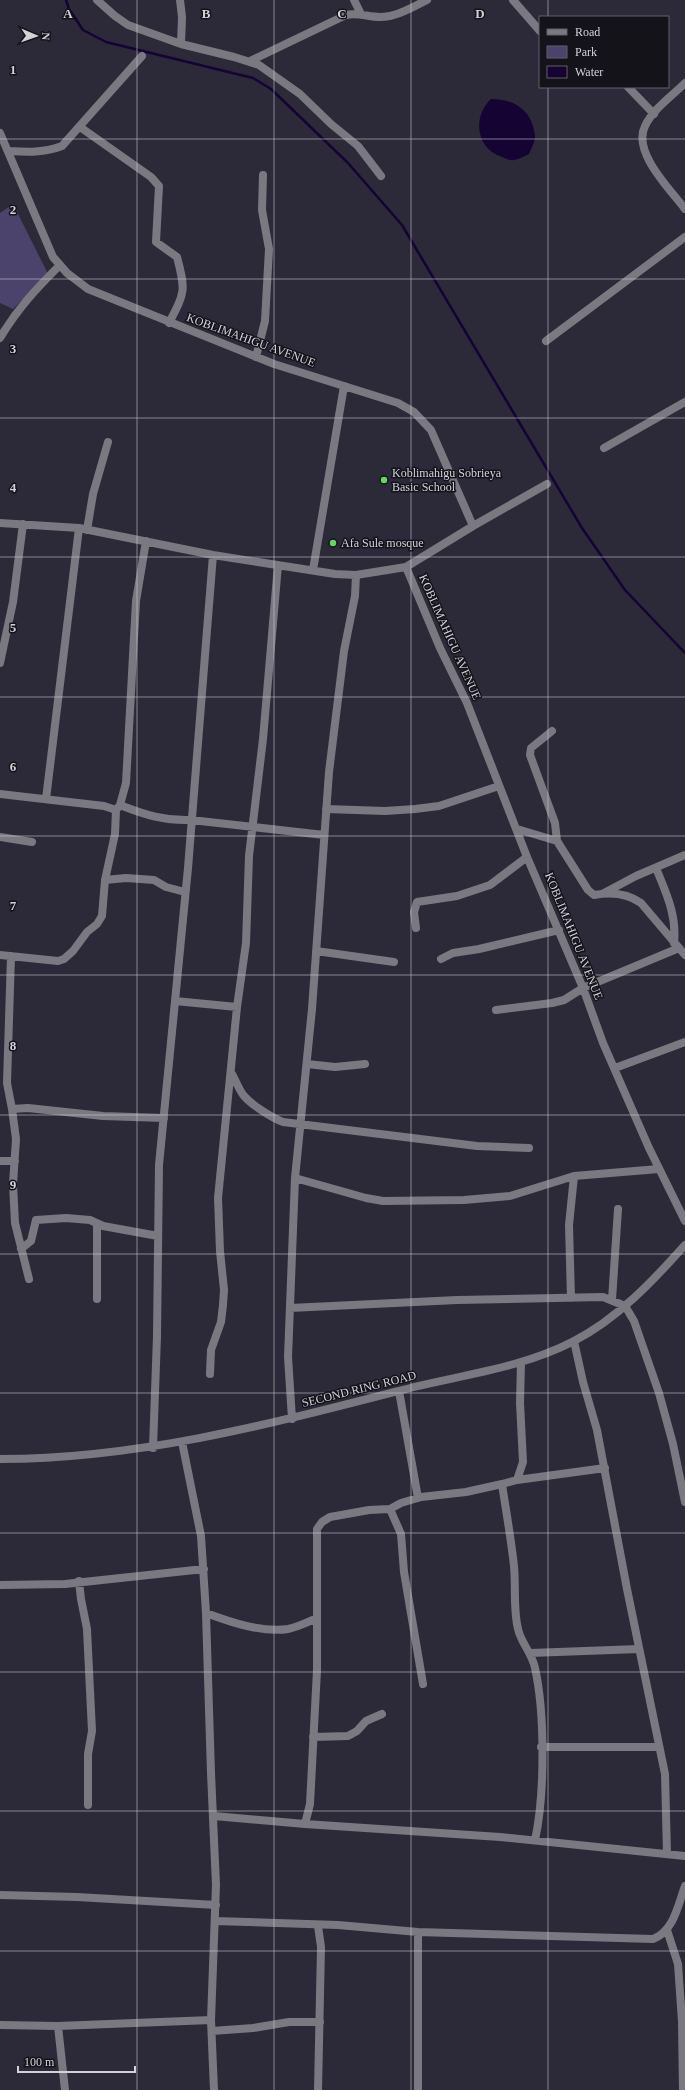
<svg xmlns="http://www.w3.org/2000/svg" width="685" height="2090" font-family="Georgia,serif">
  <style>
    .green { fill: #4c436c }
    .water { fill: #150334 }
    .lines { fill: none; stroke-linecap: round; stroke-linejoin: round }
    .stream { stroke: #150334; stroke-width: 2.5 }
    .minor { stroke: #7a7981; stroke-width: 8 }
    .grid { fill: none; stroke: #d3d1da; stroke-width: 1; stroke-opacity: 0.55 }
    .poi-dot { fill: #68d465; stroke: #14131a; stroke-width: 1.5 }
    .labels { text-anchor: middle; stroke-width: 3; stroke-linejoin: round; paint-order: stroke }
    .street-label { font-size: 12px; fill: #d3d1da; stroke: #14131a }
    .poi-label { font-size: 12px; fill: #d3d1da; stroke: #14131a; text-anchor: start }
    .grid-label { font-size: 13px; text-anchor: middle; font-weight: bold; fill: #d3d1da; stroke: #14131a; stroke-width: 3; stroke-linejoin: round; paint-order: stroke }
  </style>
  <rect width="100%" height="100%" fill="#2c2a38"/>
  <path class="green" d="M13,204L48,274L13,309L0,303V213Z"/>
  <path class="water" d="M491,99C515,99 533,111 535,137C535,142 531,149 529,154C524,156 519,159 514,160C510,161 505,158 502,157C476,149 472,117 491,99Z"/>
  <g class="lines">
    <path class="stream" d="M66,0L69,9L83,30L106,42L253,78L271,89L348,163L402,225L582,528L625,590L685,653"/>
    <path class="minor" d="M97,0L115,16L128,25L181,44L234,57L259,65L300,94L331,124L358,146L381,176
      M180,0L182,17L181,44
      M354,0L361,14
      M513,0L540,31
      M250,61L346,15C358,12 368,17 380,17C396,17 413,7 427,0
      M685,83C672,96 653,109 645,126C632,152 670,189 685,209
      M628,87L654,114
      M80,127L151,177L159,186L156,242L177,257C186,291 185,292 169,323
      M0,133L53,257L67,273L88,289L274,364L398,403L414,412L431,430L473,526L406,567L440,648L467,703L527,857L583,988L603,1043L649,1148L685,1221
      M8,151C27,152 44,153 62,146L142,56
      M0,338C18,308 35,290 60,265
      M546,341L685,237
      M256,357L265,321L269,249L262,210L263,175
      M604,448L685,402
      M0,523L79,528L213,555L335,574L356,575L406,567
      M473,526L547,484
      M87,530L93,494L108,442
      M313,570L344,386
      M0,663L13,602L23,524
      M552,731L531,748L530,755L555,823L557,841L588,890L594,895C610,892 627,893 641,903L685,955
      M0,794L104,806L116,810
      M46,799L79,528
      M120,805C145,815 165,821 191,820L324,835
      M326,809L385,811L415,809L439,806L499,786
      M517,829L557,841
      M0,837L32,842
      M656,868C666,893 677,915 674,943
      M105,880L126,878L154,880L166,887L185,892
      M604,893L636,876L685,855
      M416,928L414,912L417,902L457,896L490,885L527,857
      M316,951L394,962
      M0,955L58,961L64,959L73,951L87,932L97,924L102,916L105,880L115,834L116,810L120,805L126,783L136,601L146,541
      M11,956L7,1083L12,1109
      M441,959L453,953L479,949L559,930
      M175,1001L237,1007
      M496,1010L552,1003L564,1000L583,988L679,948
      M307,1064L335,1067L365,1064
      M615,1068L685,1042
      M232,1074C236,1081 239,1090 244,1096C252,1105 272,1118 283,1122L477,1146L529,1148
      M0,1161H15
      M295,1178L366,1198L383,1201L464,1200L510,1196L574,1176L659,1169
      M21,1249L31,1241L36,1220L66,1218L90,1220L103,1226L158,1236
      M29,1279L15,1223L13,1184L16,1139L12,1109L28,1108L103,1116L164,1118
      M571,1298L569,1225L574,1176
      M97,1299V1224
      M612,1300L618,1209
      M290,1308L457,1300L603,1297L625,1306L634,1321L659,1393L673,1444L685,1502
      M574,1341L583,1382L597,1430L627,1589L665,1774L667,1854
      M521,1363L520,1403L523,1462L517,1480L502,1484C506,1511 511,1538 514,1566C516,1586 513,1609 518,1629C521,1643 532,1653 535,1668C545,1713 545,1795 535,1840
      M210,1374L211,1350L221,1322L223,1305L224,1290L220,1251L218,1198L237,1007L246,943L249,856L263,739L278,565
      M399,1391L418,1498
      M292,1419L288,1357L295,1178L312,1009L329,772L344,651L355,596L356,575
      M182,1442L201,1536L206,1613L211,1773L216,1885L211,2020L214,2090
      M153,1448L157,1336L159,1165L188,868L213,555
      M0,1459C142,1459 278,1422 414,1387C468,1374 524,1367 574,1341C617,1319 653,1281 685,1245
      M517,1480L605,1468
      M390,1509L401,1534L404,1572L423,1684
      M79,1581L81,1599L87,1629L92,1731L88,1754V1805
      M0,1585L65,1584L204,1569
      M206,1613C230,1622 262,1633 288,1629C298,1627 308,1622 317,1618
      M530,1653L639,1649
      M313,1737L348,1736L357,1731L366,1721L382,1714
      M541,1747H659
      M214,1816L305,1824L500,1837L685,1856
      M305,1824L310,1804L317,1670V1529L322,1522L330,1517L369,1510L390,1509L401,1503L421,1497L466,1492L502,1484
      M0,1895L77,1897L216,1905
      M215,1921L338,1925L418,1932L653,1939C674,1931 678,1905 685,1886
      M318,1926L321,1947L318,2090
      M667,1930L678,1964L682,2021L683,2090
      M0,2025L58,2026L211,2020
      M58,2026L65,2090
      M212,2031L253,2028L289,2022H320
      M418,2090V1932"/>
  </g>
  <path class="grid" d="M137,0V2090M274,0V2090M411,0V2090M548,0V17M548,87V2090M0,139H685M0,279H685M0,418H685M0,557H685M0,697H685M0,836H685M0,975H685M0,1115H685M0,1254H685M0,1393H685M0,1533H685M0,1672H685M0,1811H685M0,1951H685"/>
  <g class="poi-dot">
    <circle cx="384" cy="480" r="4"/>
    <circle cx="333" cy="543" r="4"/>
  </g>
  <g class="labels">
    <g class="street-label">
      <text transform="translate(251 340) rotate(20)" y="4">KOBLIMAHIGU AVENUE</text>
      <text transform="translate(450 637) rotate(66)" y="4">KOBLIMAHIGU AVENUE</text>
      <text transform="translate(574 936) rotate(68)" y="4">KOBLIMAHIGU AVENUE</text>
      <text transform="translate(359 1389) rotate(-14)" y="4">SECOND RING ROAD</text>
    </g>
    <g class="poi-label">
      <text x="392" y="477">Koblimahigu Sobrieya<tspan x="392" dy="14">Basic School</tspan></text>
      <text x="341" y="547">Afa Sule mosque</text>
    </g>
  </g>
  <g class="grid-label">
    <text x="68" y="18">A</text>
    <text x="206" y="18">B</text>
    <text x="342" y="18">C</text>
    <text x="480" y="18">D</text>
    <text x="13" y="74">1</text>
    <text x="13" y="214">2</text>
    <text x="13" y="353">3</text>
    <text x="13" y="492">4</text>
    <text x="13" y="632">5</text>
    <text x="13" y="771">6</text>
    <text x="13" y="910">7</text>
    <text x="13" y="1050">8</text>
    <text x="13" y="1189">9</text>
  </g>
  <rect x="539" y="16" width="130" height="72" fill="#14131a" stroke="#605f67"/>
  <rect x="547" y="29" width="20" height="6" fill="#7a7981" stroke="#605f67"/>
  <text x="575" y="36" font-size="12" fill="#d3d1da">Road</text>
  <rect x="547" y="46" width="20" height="12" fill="#4c436c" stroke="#605f67"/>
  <text x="575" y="56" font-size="12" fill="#d3d1da">Park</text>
  <rect x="547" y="66" width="20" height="12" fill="#150334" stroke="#605f67"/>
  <text x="575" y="76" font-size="12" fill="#d3d1da">Water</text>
  <g transform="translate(36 36) rotate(92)" stroke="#14131a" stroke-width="3" paint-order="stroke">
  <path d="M0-3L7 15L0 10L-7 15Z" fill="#d3d1da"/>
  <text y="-6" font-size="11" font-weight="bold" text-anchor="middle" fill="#d3d1da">N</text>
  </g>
  <path d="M18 2066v6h117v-6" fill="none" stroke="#d3d1da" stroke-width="2"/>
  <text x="24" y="2066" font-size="12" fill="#d3d1da" stroke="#14131a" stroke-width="3" paint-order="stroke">100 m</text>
</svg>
